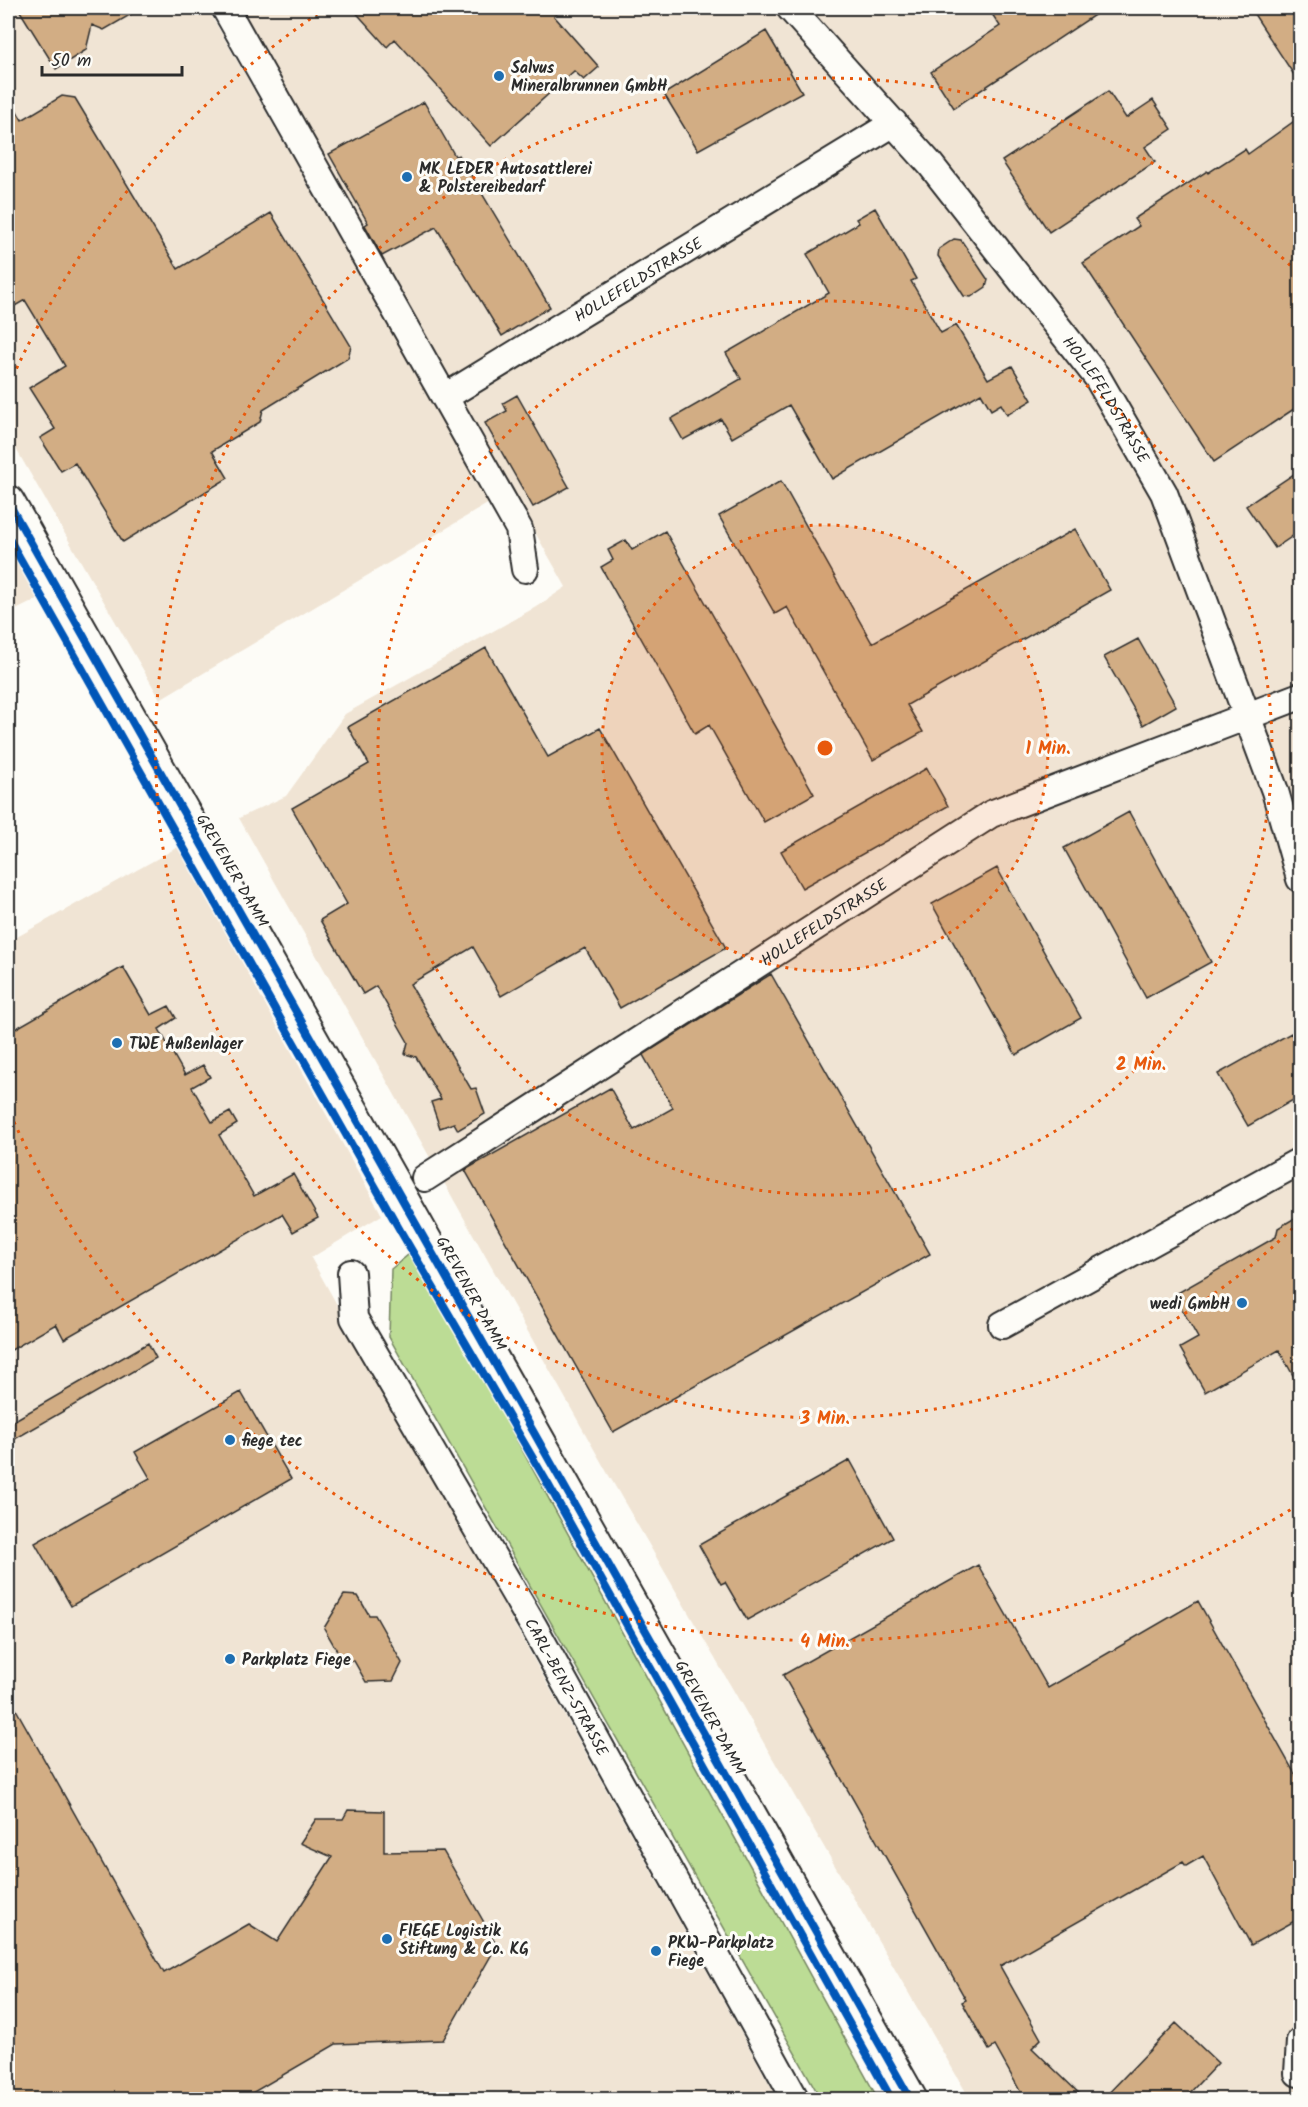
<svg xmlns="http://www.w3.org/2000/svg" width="1308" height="2107" font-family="Kalam,sans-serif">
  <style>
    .built { fill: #f0e4d4 }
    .green { fill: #bcdc95; stroke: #748460; stroke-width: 1.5 }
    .building { fill: #d2ad84; stroke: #2b2b2b; stroke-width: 1.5 }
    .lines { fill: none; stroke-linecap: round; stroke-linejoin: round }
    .minor-casing { stroke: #2b2b2b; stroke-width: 30 }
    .major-casing { stroke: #2b2b2b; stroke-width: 36 }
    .minor { stroke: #fdfcf7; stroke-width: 26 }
    .major { stroke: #fdfcf7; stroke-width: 32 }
    .cycleway-casing { stroke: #fdfcf7; stroke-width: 11 }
    .cycleway { stroke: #0057b8; stroke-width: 8 }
    .ring { fill: none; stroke: #e8590c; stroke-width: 3; stroke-dasharray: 3 6 }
    .poi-dot { fill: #1f6fb2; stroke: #fdfcf7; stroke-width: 2 }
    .labels { text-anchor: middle; stroke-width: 6; stroke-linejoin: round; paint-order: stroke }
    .poi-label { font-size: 16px; font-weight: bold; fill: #2b2b2b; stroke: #fdfcf7; text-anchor: start }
    .street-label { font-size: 16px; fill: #2b2b2b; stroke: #fdfcf7 }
    .centre { fill: #e8590c; stroke: #fdfcf7; stroke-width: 3 }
    .ring-label { font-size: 18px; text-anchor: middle; font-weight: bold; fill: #e8590c; stroke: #fdfcf7; stroke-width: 6; stroke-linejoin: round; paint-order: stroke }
  </style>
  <rect width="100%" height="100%" fill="#fdfcf7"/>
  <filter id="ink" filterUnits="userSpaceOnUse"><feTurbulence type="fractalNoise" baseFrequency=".0167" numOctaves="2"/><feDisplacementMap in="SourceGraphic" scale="12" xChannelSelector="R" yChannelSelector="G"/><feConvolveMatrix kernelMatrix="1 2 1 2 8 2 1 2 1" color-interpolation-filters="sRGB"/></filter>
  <g filter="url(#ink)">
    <path class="built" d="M8,8H207L489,503L160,699L8,435Z
      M230,8H1300V2099H970L604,1467L239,818L286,796L345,714L536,607L566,587L418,326Z
      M8,537L42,597L8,614Z
      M178,847L382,1215L311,1258L778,2099H8V942Z"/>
    <path class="green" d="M413,1251L878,2099H821L389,1337L391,1269Z"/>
    <path class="building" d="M18,8H142L104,30L92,25L86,50L56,69Z
      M352,8H564L554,16L599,67L584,80L574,71L491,146L395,39L387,47Z
      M988,8H1105L954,108L931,72L1000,26Z
      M1250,8H1300V84Z
      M766,31L802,92L698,150L664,94Z
      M1108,91L1126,118L1153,100L1172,129L1145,147L1155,162L1049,232L1002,161Z
      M8,96L22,120L62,96L75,98L178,269L271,213L351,346L348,358L263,410L260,422L212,451L228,478L123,542L75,463L61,471L40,438L55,429L29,388L65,366L25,300L8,310Z
      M424,102L455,156L459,155L550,307L502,336L436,227L382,256L365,225L368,223L329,154Z
      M1300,117V405L1214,462L1083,263L1139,226L1134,219L1207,171L1208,173L1245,149L1248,154Z
      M875,208L916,279L911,281L941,333L956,325L988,379L1012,366L1032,400L1007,415L1001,404L991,410L981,393L832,479L789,405L732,438L721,419L683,440L671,419L741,379L726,353L829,293L807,254L859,223L856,219Z
      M954,239L961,240L988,280L986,287L971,297L964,296L938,256L939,249Z
      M517,395L569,487L533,507L485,423L507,411L503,403Z
      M1300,470V531L1275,548L1246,506Z
      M781,481L872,643L1075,529L1110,590L907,705L923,732L873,760L787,607L775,614L719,516Z
      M665,531L814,794L764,822L709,725L695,734L601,567L613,560L608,550L626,540L632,550Z
      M1138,639L1176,706L1143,725L1104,657Z
      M486,648L548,757L600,728L726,948L620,1008L585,948L501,996L473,947L410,984L471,1089L476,1088L485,1114L458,1130L454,1123L440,1128L431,1102L441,1099L416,1057L405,1054L408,1042L376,986L363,994L320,920L347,904L292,808L369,764L348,727Z
      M927,768L948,806L802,888L781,851Z
      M1129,812L1211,962L1146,998L1064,848Z
      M997,868L1081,1018L1016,1055L932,904Z
      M123,967L151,1015L169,1006L176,1018L159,1029L185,1075L203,1065L210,1077L192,1087L212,1122L230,1112L237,1124L219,1135L254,1196L293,1174L318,1218L293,1232L282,1214L64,1339L56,1324L8,1352V1033Z
      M771,974L930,1254L613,1432L465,1170L610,1088L634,1130L673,1108L643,1055Z
      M1291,1033L1300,1050V1096L1248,1126L1218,1074Z
      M1300,1215V1388L1279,1350L1205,1392L1180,1348L1198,1338L1174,1295L1276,1237L1278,1228Z
      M148,1343L156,1358L8,1443V1424Z
      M241,1392L291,1479L71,1606L35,1543L150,1478L135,1452Z
      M850,1460L893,1538L747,1620L725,1582L721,1584L699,1545Z
      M978,1565L1048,1688L1198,1601L1300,1783V1918L1251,1945L1203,1856L1186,1866L1183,1862L1000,1966L1041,2039L1032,2048L1086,2100H1025L995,2046L989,2050L962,2002L966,2000L783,1675Z
      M344,1595L358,1596L369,1615H375L402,1663L393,1681L366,1682L354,1661H343L324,1628Z
      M8,1695L164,1973L249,1924L277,1942L332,1857L300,1843L316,1819H343L348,1810L384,1811V1852L443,1851L497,1945L443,2040L336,2044L240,2100H8Z
      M1176,2023L1218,2063L1183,2100H1102Z"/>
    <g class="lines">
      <g class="minor-casing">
        <g id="minor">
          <path d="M225,8L519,529L525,569"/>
          <path id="s1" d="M790,8L930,164L1097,377L1164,493L1275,791L1300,879"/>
          <path id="s2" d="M445,397L894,123"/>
          <path id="s3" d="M425,1178L991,814L1300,696"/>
          <path id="s4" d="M351,1273L354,1318L534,1627L796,2100"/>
          <path d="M1002,1325L1300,1161"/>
          <path d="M1298,2073L1300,2041"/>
        </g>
      </g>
      <g class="major-casing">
        <path id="major" d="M8,502L911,2100"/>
      </g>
      <use href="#minor" class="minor"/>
      <use href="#major" class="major"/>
      <g class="cycleway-casing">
        <path id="cycleway" d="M8,502L911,2100
          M8,537L401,1232L548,1484L892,2100"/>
      </g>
      <use href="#cycleway" class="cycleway"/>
    </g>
  </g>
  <circle cx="825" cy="748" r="223" fill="#e8590c" fill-opacity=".12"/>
  <g class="ring">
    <circle cx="825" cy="748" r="223"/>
    <circle cx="825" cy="748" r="447"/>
    <path d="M1299 1222A670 670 0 1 1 1299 274"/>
    <path d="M1298 1505A893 893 0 0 1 9 1111M9 385A893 893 0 0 1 326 8"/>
  </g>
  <g class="poi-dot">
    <circle cx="499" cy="76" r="6"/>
    <circle cx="407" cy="177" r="6"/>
    <circle cx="117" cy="1043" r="6"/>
    <circle cx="1242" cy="1303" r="6"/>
    <circle cx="230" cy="1440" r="6"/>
    <circle cx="230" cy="1659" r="6"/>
    <circle cx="387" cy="1939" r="6"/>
    <circle cx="656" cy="1951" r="6"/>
  </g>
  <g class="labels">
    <g class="poi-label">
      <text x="511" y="73">Salvus<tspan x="511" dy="18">Mineralbrunnen GmbH</tspan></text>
      <text x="419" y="174">MK LEDER Autosattlerei<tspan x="419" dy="18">&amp; Polstereibedarf</tspan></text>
      <text x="129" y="1049">TWE Außenlager</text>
      <text x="1230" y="1309" text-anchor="end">wedi GmbH</text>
      <text x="242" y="1446">fiege tec</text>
      <text x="242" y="1665">Parkplatz Fiege</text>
      <text x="399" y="1936">FIEGE Logistik<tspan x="399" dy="18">Stiftung &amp; Co. KG</tspan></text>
      <text x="668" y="1948">PKW-Parkplatz<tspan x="668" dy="18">Fiege</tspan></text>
    </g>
    <g class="street-label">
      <text dy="6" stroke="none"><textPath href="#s2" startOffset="226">HOLLEFELDSTRASSE</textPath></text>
      <text dy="6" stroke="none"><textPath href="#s1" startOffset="504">HOLLEFELDSTRASSE</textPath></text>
      <text transform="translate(233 870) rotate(60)" y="6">GREVENER DAMM</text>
      <text dy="6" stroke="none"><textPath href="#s3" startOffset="474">HOLLEFELDSTRASSE</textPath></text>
      <text transform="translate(472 1293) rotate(61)" y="6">GREVENER DAMM</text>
      <text dy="6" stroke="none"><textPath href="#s4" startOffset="471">CARL-BENZ-STRASSE</textPath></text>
      <text transform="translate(711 1717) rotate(61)" y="6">GREVENER DAMM</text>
    </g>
  </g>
  <circle cx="825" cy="748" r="9" class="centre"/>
  <g class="ring-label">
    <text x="1048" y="754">1 Min.</text>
    <text x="1141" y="1070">2 Min.</text>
    <text x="825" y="1424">3 Min.</text>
    <text x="825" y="1647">4 Min.</text>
  </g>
  <rect width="1308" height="2107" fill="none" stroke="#fdfcf7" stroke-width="30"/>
  <rect x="15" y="15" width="1278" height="2077" fill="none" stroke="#2b2b2b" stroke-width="2" filter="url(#ink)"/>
  <path d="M42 66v9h140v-9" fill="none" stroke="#2b2b2b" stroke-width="3"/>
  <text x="51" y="66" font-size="18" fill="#2b2b2b" stroke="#fdfcf7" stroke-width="4.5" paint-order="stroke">50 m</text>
</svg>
